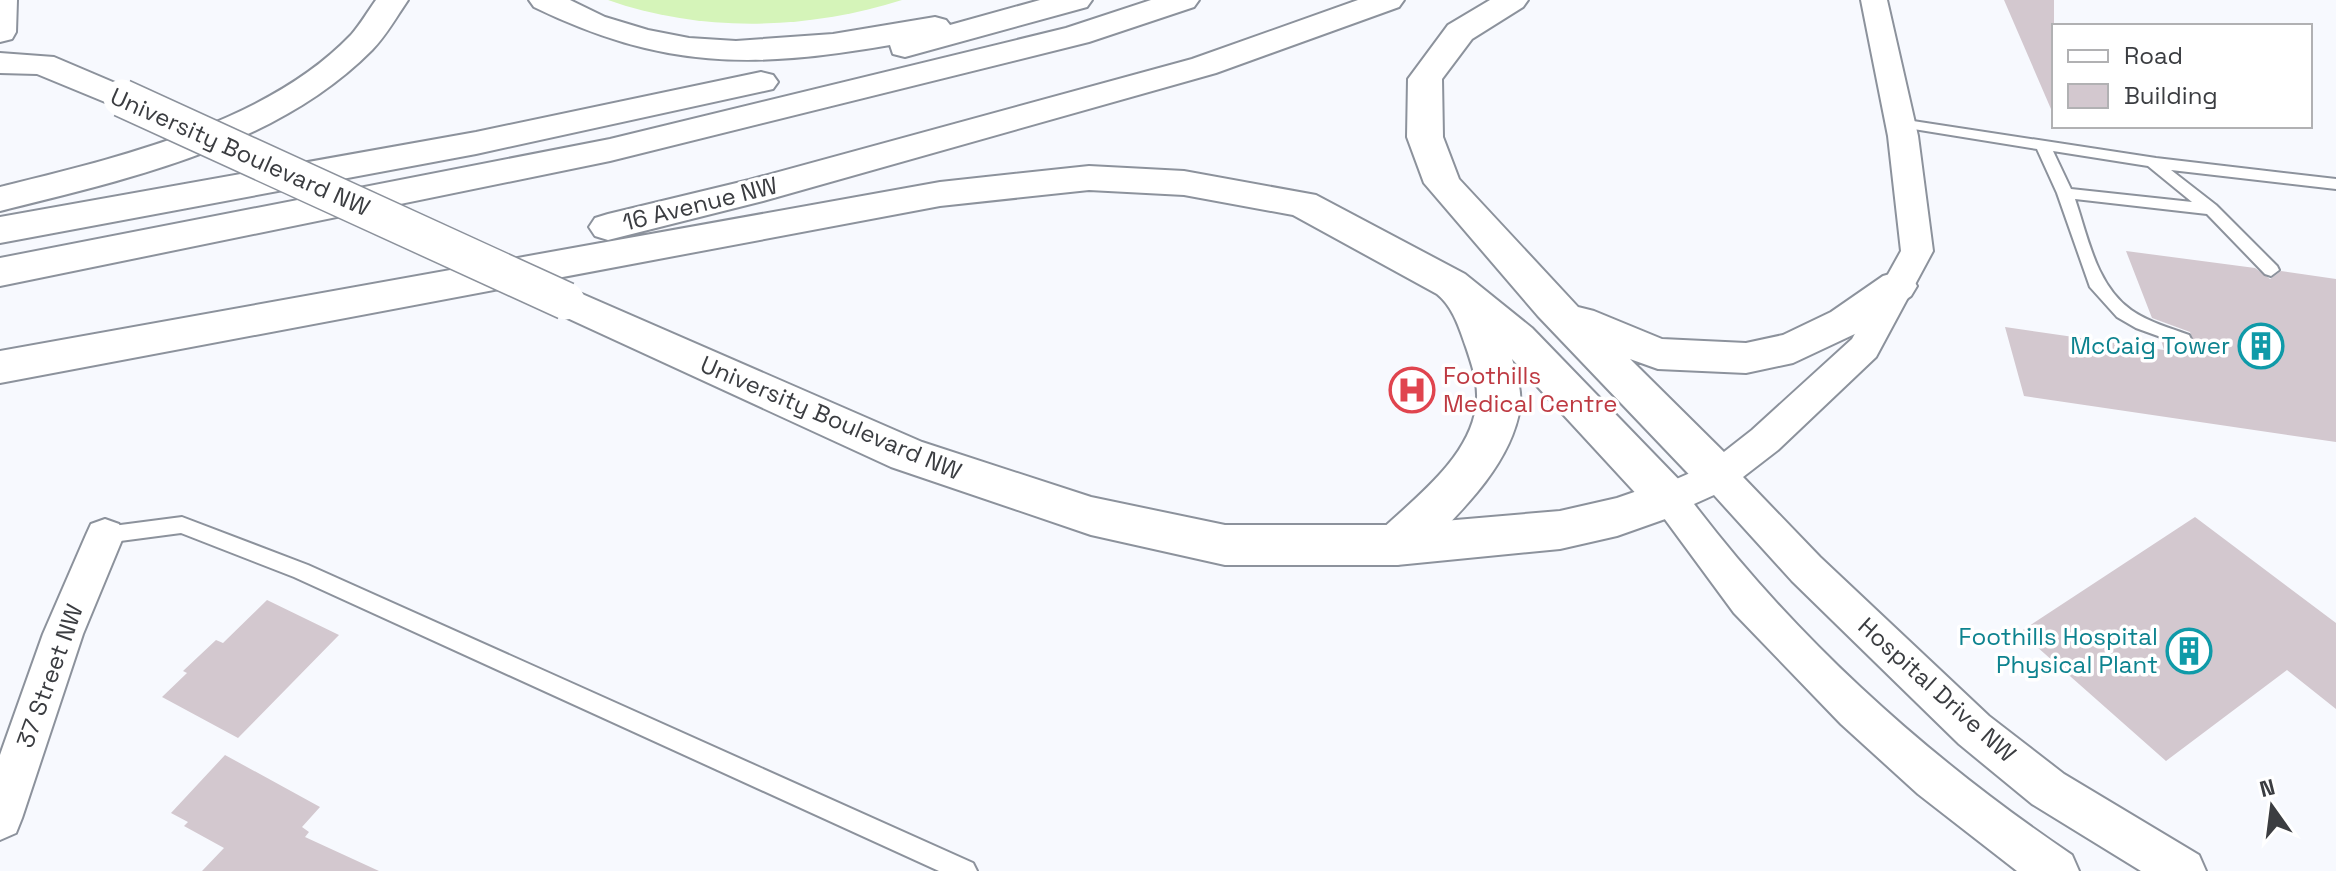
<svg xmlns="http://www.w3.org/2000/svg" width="2336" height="871" font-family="'Space Grotesk',sans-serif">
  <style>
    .green { fill: #d5f4b9 }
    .building { fill: #d3c8cf }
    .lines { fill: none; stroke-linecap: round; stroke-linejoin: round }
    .service-casing { stroke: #8c929c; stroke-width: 4 }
    .minor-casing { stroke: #8c929c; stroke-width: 4 }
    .tertiary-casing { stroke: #8c929c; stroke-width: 4 }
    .trunk-casing { stroke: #8c929c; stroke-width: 4 }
    .service { fill: #fff; fill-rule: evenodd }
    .minor { fill: #fff; fill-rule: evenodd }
    .tertiary { fill: #fff; fill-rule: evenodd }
    .trunk { fill: #fff; fill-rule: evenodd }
    .tertiary-bridge-casing { stroke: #8c929c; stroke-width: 40; stroke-linecap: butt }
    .tertiary-bridge { stroke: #fff; stroke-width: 37 }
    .labels { text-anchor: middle; stroke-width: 7; stroke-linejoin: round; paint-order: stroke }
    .street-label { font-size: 24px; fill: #3b3d41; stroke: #fff }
    .culture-label { font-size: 24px; fill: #0d838f; stroke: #fff; text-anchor: end }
    .health-label { font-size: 24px; fill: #be3a42; stroke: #fff; text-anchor: start }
  </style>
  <rect width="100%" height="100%" fill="#f7f9fe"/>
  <path class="green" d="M608,0H902C808,30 701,33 608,0Z"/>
  <path class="building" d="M2004,0H2054V116Z
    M2126,251L2255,268L2270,279L2281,271L2336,279V442L2024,396L2005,327L2164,350L2161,340L2182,348L2193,341L2190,332L2152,318Z
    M2195,517L2336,623V709L2287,670L2166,761L2020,632Z
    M267,600L339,635L238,738L162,697L187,673L183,671L216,640L223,643Z
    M225,755L320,807L302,827L309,832L305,837L379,871H202L224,848L184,826L188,822L171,813Z"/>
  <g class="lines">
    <g class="service-casing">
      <path id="service" d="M1900,119L2156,158L2336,179V189L2171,170L2216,205L2277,266L2279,270L2271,276L2265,274L2207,214L2075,199C2088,237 2096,285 2131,310C2148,322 2170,328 2189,335L2191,339L2183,345L2136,328L2117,317L2090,287L2057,193L2037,149L1895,126V120ZM2053,151L2148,166L2192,202L2071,189Z
        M182,517L308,565L973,863L977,871H939L294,577L181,533L105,543L98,541L95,535L98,529L105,527Z"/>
    </g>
    <g class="minor-casing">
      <path id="minor" d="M1861,0H1887L1918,136L1933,251L1876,357L1778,450L1743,477L1820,557L1989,716L2064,774L2199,855L2206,871H2141L2032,804L1959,744L1792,581L1714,495L1694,504C1799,642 1929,758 2072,855L2079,871H2017L1918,794L1841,724L1734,613L1650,499L1656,488L1706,466L1752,430L1852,339L1901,251L1888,136Z
        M105,519L119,524L124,535L83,634L22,818L16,833L0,840V755L43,634L86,535L91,524Z"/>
    </g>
    <g class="tertiary-casing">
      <path id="tertiary" d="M0,53L54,57L134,91L139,98L134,105L122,109L37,74L0,73Z
        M566,287L922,442L1091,497L1225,525H1397L1560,511L1617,498L1669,480L1685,486L1692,499L1685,512L1617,536L1560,549L1397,565H1225L1091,535L891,467L552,311L546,301L552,291Z"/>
    </g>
    <g class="trunk-casing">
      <path id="trunk" d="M0,0H17L16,32L12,39L0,42Z
        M376,0H408C397,16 386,36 372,50C276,147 128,179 0,211V187C116,158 266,124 351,35C360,25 368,11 376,0Z
        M529,0H570L605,17L648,30L689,38L736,41L833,34L935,17L946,20L950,25L1040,0H1092L1087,7L905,57L893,54L890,45C752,69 662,69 534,7Z
        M1151,0H1199L1194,7L1089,42L610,161L0,286V258L610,139L1066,28Z
        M1358,0H1404L1399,7L1216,73L763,201L608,240L595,236L589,227L595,218L608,214L749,180L1192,59Z
        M1490,0H1528L1523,7L1472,39L1442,79L1443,137L1459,179L1578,307L1594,311L1662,339L1746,343L1783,335L1831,312L1883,276L1897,272L1911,276L1917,286L1911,296L1859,332L1793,363L1746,373L1658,369L1630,359L1735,463L1742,476L1735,489L1719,494L1703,489L1538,316L1424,183L1407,137L1408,79L1448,25Z
        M761,72L773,75L778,82L773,89L476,154L0,243V217L476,132Z
        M1089,166L1184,171L1316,195L1465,274L1532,328L1685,486L1692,499L1685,512L1669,518L1653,512L1512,359C1517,375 1522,392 1520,408C1510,469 1454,518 1414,559L1397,565L1380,559L1373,545L1380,531C1415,498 1469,458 1476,407C1480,387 1472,365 1466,347C1459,327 1453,307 1437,294L1293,215L1184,195L1089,190L940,206L0,383V351L940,182Z"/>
    </g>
    <use href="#service" class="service"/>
    <use href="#minor" class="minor"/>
    <use href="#tertiary" class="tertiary"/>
    <use href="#trunk" class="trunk"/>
    <g class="tertiary-bridge-casing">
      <path id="tertiary-bridge" d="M122,98L566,301"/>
    </g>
    <use href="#tertiary-bridge" class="tertiary-bridge"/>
  </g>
  <defs>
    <g id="building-ring" transform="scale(2.3)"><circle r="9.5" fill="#fff" stroke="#0f9aa8" stroke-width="1.5"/><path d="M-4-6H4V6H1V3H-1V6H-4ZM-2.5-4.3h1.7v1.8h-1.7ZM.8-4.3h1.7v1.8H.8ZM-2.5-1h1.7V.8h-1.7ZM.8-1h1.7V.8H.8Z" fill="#0f9aa8"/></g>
    <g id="hospital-ring" transform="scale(2.3)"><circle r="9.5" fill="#fff" stroke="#e0444e" stroke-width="1.5"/><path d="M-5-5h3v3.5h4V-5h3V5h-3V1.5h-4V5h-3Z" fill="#e0444e"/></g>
  </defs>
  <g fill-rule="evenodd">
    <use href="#building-ring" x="2261" y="346"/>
    <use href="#hospital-ring" x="1412" y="390"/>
    <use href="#building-ring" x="2189" y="651"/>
  </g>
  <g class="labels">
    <g class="street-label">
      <text transform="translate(240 152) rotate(24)" y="8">University Boulevard NW</text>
      <text transform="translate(700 204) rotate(-14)" y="8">16 Avenue NW</text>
      <text transform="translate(831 418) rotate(23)" y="8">University Boulevard NW</text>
      <text transform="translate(50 676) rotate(-70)" y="8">37 Street NW</text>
      <text transform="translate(1937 690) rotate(42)" y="8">Hospital Drive NW</text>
    </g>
    <g class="culture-label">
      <text x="2230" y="354">McCaig Tower</text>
      <text x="2158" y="645">Foothills Hospital<tspan x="2158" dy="28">Physical Plant</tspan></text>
    </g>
    <g class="health-label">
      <text x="1443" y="384">Foothills<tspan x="1443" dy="28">Medical Centre</tspan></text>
    </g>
  </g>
  <rect x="2052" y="24" width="260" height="104" fill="#ffffff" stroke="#b1b1b3" stroke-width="2"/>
  <rect x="2068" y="50" width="40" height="12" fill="#ffffff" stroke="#b1b1b3" stroke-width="2"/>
  <text x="2124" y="64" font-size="24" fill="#3b3d41">Road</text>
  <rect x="2068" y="84" width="40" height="24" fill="#d3c8cf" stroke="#b1b1b3" stroke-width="2"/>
  <text x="2124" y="104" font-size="24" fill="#3b3d41">Building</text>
  <g transform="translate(2272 807) rotate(346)" stroke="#ffffff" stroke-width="6" paint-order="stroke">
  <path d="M0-6L14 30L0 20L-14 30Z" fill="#3b3d41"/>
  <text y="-12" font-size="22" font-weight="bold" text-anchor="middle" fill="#3b3d41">N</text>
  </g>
</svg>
